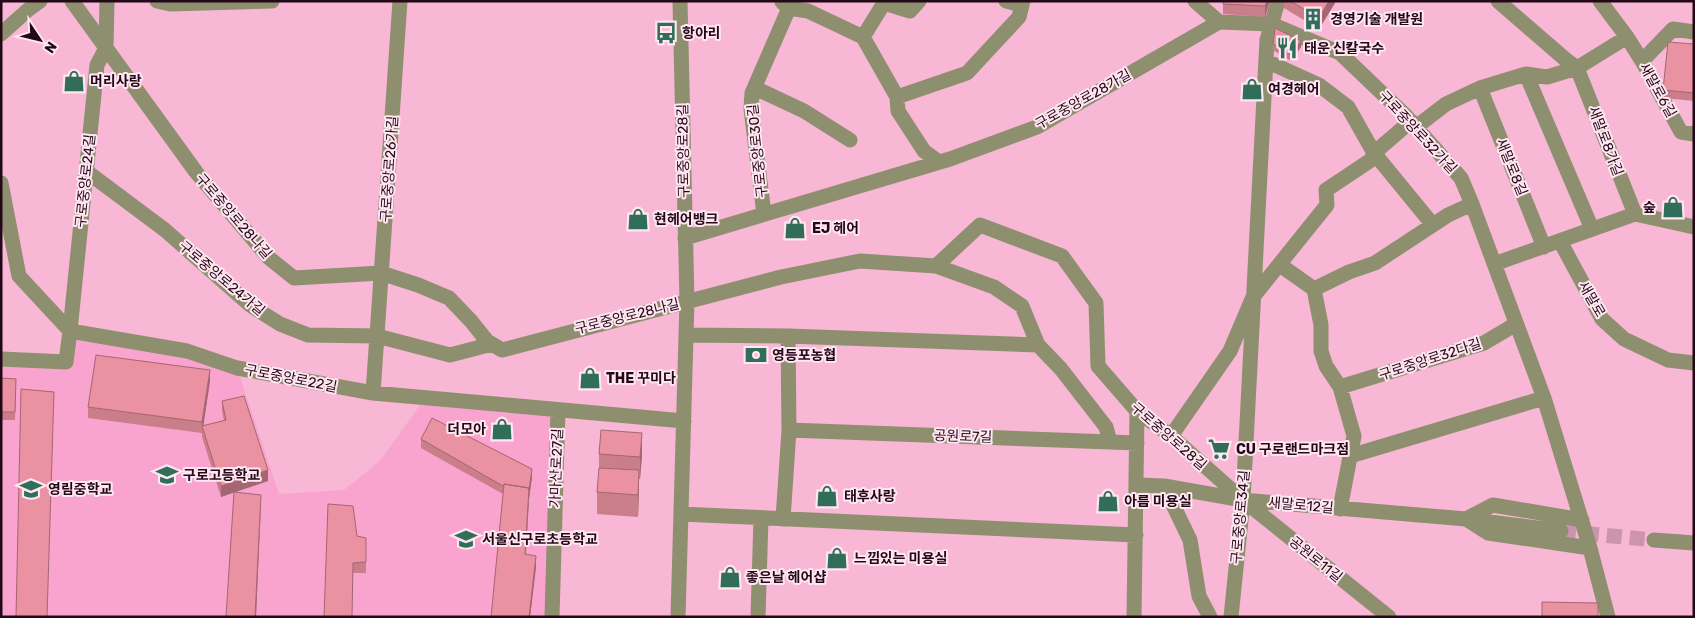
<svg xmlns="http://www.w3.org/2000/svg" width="1695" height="618" font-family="Rubik,'Noto Sans KR',sans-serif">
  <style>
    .built { fill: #f9a4ce }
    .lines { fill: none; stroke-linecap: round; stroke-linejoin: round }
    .minor-tunnel { stroke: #cd94af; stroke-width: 15; stroke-dasharray: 15 8; stroke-linecap: butt }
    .minor { stroke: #8e8f6e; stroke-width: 15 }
    .wall { fill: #c97e8a }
    .shaded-wall { fill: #a46671 }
    .building { fill: #ea92a1; stroke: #a46671 }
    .labels { text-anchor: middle; stroke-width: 4; stroke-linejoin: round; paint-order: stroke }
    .poi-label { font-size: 14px; font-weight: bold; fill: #230817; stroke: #ffe6f1; text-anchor: start }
    .street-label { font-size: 14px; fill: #230817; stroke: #ffe6f1 }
  </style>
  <rect width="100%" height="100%" fill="#f7b7d5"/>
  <path class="built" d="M70,331L237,368L279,494L344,490L380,461L425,398L558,410L552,617H1V359L65,362Z"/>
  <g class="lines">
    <path class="minor-tunnel" d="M1561,531L1654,540"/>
    <path class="minor" d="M72,1L196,172L269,258L294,278L381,273L418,285L449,298L471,321L487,341L502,350L781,277L860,261L936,266L980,225L1062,256L1096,303L1098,366L1137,411L1171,436L1243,500L1389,617
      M157,1L170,4L272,1
      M1006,1L1022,5
      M1195,1L1219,22L1271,24L1340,53L1406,116L1461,178L1472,204L1544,398L1590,548L1608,617
      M1498,1L1565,59L1577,68L1627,37
      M1600,1L1627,37L1642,61L1681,132L1694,134
      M789,8L808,11L863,37L897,97L898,111L924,151L939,162
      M1,34L29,9L40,1
      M863,37L884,3L910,11L919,1
      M1266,61L1319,85L1348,107L1374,153L1433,225
      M1642,61L1673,29L1694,32
      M1526,74L1592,229
      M755,88L804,111L850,140
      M1480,88L1544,247
      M897,97L967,73L1019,17L1023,1
      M1416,127L1446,104L1480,88L1526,74L1547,77L1577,68L1635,214
      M86,171L165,230L250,305L280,324L308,335L377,336L450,355L492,344
      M1,183L19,276L70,331L187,351L237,368L373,393L684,421
      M764,214L751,109L752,93L789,8L782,2
      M685,238L950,159L1037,127L1219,22
      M1560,241L1602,319L1624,339L1668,360L1694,363
      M1494,264L1635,214L1694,227
      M1280,265L1314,289
      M936,266L994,287L1022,306L1038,345L1061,369L1106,427L1110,442
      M686,335L788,336L1038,345
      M1,359L66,362L70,331L97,65L106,48L107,1
      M1340,387L1484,343L1516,324
      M373,393L400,1
      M789,430L1137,443
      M1171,436L1230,351L1253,297L1327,205L1326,190L1371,160L1374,153L1411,121
      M1350,456L1544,398
      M1137,485L1164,486L1243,500L1466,519L1561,531
      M1164,486L1190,540L1199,596L1210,617
      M1340,509L1354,436L1340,387L1326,366L1321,351V325L1314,289L1349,272L1375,263L1448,215L1472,204
      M681,514L1136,535
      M783,519L789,430L788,336
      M1582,520L1493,505L1466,519L1488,533L1590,548
      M1654,540L1694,543
      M552,617L558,410
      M678,617L687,301L680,1
      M758,617L761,518
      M1134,617L1137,411
      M1231,617L1243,500L1267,40L1278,1"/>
  </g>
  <path class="wall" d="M1270,1L1265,17L1223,14V4Z
    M1284,1H1335V3L1319,29L1284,8Z
    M1273,44L1301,47L1291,61L1273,50Z
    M1694,44V101L1663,98V90Z
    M1,378L16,379L15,420H1Z
    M210,381L203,426L224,421L222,411V401L268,481L235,492L261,506L256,617H226L234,492L221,497L202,437V431V433L88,418V407Z
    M421,439L532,477L529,499L526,555L536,567L530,617L503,494L421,448Z
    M599,454L642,455L640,479H639L638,517L597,514V492L599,468Z
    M357,536L366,538V573H353L324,617Z"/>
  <path class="shaded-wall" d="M1267,1H1270L1265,17V6Z
    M1329,1H1335V3L1319,29V18Z
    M1301,41V47L1291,61V55Z
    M210,370V381L203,428L202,426V433V422Z
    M642,433V455L640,479V457Z
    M532,469V477L529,499L525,565L529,488Z
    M268,470V481L221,497V486Z
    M639,470V492L638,517V495Z
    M261,495L256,617H255Z
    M536,556V567L530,617H529Z"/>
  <path class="building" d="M1223,1H1267L1265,6L1223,4Z
    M1290,1H1329L1319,18Z
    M1275,28L1301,41L1291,55L1273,44Z
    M1668,42L1694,44V93L1663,90Z
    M96,355L210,370L202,422L88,407Z
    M1,378L16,379L15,412H1Z
    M21,389L54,392L47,617H16Z
    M244,396L268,470L221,486L202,426L226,420L222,401Z
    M432,418L532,469L529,490V488L504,484L503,486L421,439Z
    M601,430L642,433L640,457L599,454Z
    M599,468L639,470L638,495L597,492Z
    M504,484L529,488L525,554L536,556L529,617H491Z
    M234,492L261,495L255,617H226Z
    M328,504L353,506L357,536L366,538V562L353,563L352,617H324Z
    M1542,602L1598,603V617H1542Z"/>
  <defs>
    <g id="building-bare" transform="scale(1.725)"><path d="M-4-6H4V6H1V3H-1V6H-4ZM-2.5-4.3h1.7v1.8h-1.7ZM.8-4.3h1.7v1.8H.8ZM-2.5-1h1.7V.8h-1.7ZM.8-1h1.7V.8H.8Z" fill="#316e5a" stroke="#ffe6f1" stroke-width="2.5" paint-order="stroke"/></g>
    <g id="bus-bare" transform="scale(1.725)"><path d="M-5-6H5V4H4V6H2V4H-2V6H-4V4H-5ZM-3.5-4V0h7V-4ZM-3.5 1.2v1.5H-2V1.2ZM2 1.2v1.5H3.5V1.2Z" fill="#316e5a" stroke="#ffe6f1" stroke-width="2.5" paint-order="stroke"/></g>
    <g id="restaurant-bare" transform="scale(1.725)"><path d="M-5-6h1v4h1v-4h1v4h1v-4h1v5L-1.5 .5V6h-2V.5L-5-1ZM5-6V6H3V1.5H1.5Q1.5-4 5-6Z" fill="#316e5a" stroke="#ffe6f1" stroke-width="2.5" paint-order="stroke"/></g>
    <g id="shop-bare" transform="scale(1.725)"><path d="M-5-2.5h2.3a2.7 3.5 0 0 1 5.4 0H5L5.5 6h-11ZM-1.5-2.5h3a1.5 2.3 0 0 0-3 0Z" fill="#316e5a" stroke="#ffe6f1" stroke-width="2.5" paint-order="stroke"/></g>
    <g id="bank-bare" transform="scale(1.725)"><path d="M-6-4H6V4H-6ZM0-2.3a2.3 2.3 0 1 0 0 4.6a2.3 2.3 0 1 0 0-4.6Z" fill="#316e5a" stroke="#ffe6f1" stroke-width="2.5" paint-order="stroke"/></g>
    <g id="supermarket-bare" transform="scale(1.725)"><path d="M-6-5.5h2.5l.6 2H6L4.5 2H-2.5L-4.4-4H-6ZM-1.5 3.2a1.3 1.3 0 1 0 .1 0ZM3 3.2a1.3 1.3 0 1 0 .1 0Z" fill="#316e5a" stroke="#ffe6f1" stroke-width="2.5" paint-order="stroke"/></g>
    <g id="school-bare" transform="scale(1.725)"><path d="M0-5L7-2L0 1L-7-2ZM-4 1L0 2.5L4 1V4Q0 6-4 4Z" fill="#316e5a" stroke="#ffe6f1" stroke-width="2.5" paint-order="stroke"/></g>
  </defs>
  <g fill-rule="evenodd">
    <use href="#building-bare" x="1313" y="19"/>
    <use href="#bus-bare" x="666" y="33"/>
    <use href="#restaurant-bare" x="1287" y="48"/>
    <use href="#shop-bare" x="74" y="81"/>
    <use href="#shop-bare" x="1252" y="89"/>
    <use href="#shop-bare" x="1673" y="207"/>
    <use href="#shop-bare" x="638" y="219"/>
    <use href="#shop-bare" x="795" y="228"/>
    <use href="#bank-bare" x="756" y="355"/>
    <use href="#shop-bare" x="590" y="378"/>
    <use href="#shop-bare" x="502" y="429"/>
    <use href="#supermarket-bare" x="1219" y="449"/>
    <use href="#school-bare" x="167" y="475"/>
    <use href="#school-bare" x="31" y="489"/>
    <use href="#shop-bare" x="827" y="496"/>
    <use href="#shop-bare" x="1108" y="501"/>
    <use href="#school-bare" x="466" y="539"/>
    <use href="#shop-bare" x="837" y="558"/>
    <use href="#shop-bare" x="730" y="577"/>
  </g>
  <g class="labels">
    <g class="poi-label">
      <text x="1330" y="24">경영기술 개발원</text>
      <text x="682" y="38">항아리</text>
      <text x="1304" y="53">태운 신칼국수</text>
      <text x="90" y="86">머리사랑</text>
      <text x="1268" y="94">여경헤어</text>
      <text x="1656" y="212" text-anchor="end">숲</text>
      <text x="654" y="224">현헤어뱅크</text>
      <text x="812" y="233">EJ 헤어</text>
      <text x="772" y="360">영등포농협</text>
      <text x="606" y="383">THE 꾸미다</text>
      <text x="486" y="434" text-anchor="end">더모아</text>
      <text x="1236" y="454">CU 구로랜드마크점</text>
      <text x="183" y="480">구로고등학교</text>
      <text x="48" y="494">영림중학교</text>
      <text x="844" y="501">태후사랑</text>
      <text x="1124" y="506">아름 미용실</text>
      <text x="482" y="544">서울신구로초등학교</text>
      <text x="854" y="563">느낌있는 미용실</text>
      <text x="746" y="582">좋은날 헤어샵</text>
    </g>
    <g class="street-label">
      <text transform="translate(1658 90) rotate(61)" y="5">새말로6길</text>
      <text transform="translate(1083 99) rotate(-29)" y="5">구로중앙로28가길</text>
      <text transform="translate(1418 132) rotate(47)" y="5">구로중앙로32가길</text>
      <text transform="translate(1606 141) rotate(69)" y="5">새말로8가길</text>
      <text transform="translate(683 151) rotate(-91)" y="5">구로중앙로28길</text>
      <text transform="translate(757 151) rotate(-96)" y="5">구로중앙로30길</text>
      <text transform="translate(1512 167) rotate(68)" y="5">새말로8길</text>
      <text transform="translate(389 169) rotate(-86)" y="5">구로중앙로26가길</text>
      <text transform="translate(85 181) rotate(-84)" y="5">구로중앙로24길</text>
      <text transform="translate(234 216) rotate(49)" y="5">구로중앙로28나길</text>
      <text transform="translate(222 278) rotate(40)" y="5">구로중앙로24가길</text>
      <text transform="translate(1592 299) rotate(60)" y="5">새말로</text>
      <text transform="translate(627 316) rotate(-14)" y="5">구로중앙로28나길</text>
      <text transform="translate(1430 359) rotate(-18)" y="5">구로중앙로32다길</text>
      <text transform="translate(291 378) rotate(11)" y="5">구로중앙로22길</text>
      <text transform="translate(963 436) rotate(2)" y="5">공원로7길</text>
      <text transform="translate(1169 436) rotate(41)" y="5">구로중앙로28길</text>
      <text transform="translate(556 468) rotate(-88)" y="5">가마산로27길</text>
      <text transform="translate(1301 505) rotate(5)" y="5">새말로12길</text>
      <text transform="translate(1240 517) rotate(-85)" y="5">구로중앙로34길</text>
      <text transform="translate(1316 559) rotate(39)" y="5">공원로11길</text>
    </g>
  </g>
  <rect width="1695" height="618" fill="none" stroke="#230817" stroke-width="5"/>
  <g transform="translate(40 40) rotate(125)" stroke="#ffe6f1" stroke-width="4" paint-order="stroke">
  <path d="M0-4L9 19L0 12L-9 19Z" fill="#230817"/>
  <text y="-8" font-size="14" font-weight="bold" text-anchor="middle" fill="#230817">N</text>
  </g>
</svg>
